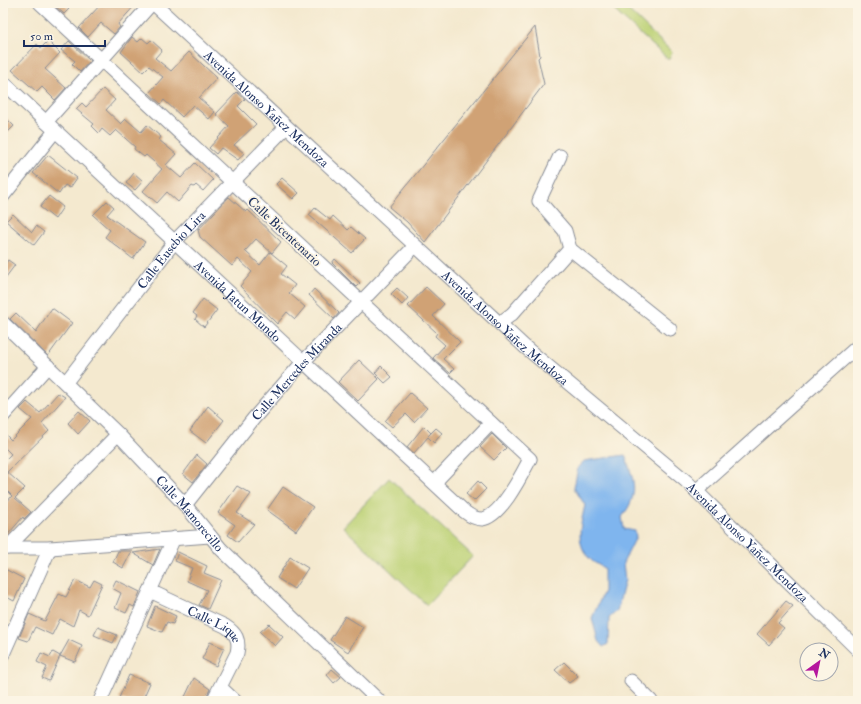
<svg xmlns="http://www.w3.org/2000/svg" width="861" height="704" font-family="'IM FELL Double Pica',serif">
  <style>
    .green { fill: #bcd175; stroke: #6c806a }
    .water { fill: #7fb5ee; stroke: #4d72a6 }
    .building { fill: #d0a275 }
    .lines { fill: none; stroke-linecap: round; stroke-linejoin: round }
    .minor-casing { stroke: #888c96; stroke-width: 15 }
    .minor { stroke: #fff; stroke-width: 13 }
    .labels { text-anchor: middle; stroke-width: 3.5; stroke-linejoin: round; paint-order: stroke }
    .street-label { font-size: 13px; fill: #1b2f5e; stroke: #fcf5e5 }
  </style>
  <rect width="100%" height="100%" fill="#fcf5e5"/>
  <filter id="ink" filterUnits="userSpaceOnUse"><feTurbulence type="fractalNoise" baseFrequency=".025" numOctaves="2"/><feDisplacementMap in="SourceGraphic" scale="8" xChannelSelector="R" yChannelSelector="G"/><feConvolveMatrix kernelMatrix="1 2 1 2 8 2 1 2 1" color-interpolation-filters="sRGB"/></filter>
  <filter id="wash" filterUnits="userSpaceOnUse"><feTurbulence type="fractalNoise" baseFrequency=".012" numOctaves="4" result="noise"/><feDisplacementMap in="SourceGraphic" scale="16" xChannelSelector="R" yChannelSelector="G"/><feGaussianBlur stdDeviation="0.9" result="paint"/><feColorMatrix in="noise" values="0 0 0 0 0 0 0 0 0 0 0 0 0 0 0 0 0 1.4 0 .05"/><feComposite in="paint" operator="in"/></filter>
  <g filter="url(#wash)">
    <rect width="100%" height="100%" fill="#f4e9cf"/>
    <path class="green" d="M606,3H621L672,52L669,60Z
      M389,478L473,556L427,605L343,527Z"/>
    <path class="water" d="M625,455C634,481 640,493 622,517L624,529L635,531L636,537L623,563L625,580L617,611L609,618L608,644L603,647L598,641L592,618L604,591V568C599,565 592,562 588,557C575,541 581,524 585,505L574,488L578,467L584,461Z"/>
    <g id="blocks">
      <path class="building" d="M52,3H69L66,7L69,9L64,14Z
        M102,3H137L118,24L120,27L114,34L101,23L88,37L79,28Z
        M535,27L540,56L538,58L544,84L425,242L407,222L389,207Z
        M132,37L138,42L142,38L148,43L151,40L162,50L155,58L171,71L189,52L217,78L199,98L215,112L209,119L193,105L182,117L164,100L161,104L149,93L163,77L149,66L143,72L121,52Z
        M48,41L60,53L45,69L66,88L55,100L42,87L37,92L12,70L37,44L41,48Z
        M69,41L90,61L80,72L72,64L75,61L61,50Z
        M103,89L115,100L106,110L121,124L126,119L141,132L147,125L161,137L159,140L176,154L166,165L181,178L195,163L213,180L203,191L196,185L194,187L192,186L178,202L167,192L157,203L143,191L162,169L146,155L144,157L134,149L135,147L116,130L110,136L102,129L99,133L92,126L94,124L76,109L82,103L86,107Z
        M237,92L245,99L238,106L256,124L234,145L244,153L238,160L221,148L216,154L209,148L229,126L216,114Z
        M3,115L14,126L3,137Z
        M48,155L77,178L70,188L65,185L59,194L33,173Z
        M134,173L143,181L135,190L126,183Z
        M282,178L299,193L293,199L276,184Z
        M49,196L63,207L55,219L40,207Z
        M229,197L246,212L248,210L281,242L272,253L256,239L245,251L260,265L270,252L287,266L281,274L295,285L289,293L305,307L295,319L287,312L277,324L240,286L252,272L238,259L232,266L200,237L198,230Z
        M107,201L114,207L107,215L145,242L133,259L105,237L110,230L93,215Z
        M315,208L330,220L333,216L348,230L351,227L365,239L352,253L309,215Z
        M13,214L32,232L36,226L44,232L34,245L6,221Z
        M335,259L360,283L356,287L332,263Z
        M8,260L15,265L3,281V267Z
        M426,287L444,304L433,316L460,342L443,359L454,369L450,373L433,358L445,345L435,336L437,333L408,306Z
        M397,288L408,298L402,305L391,294Z
        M314,289L339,313L334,319L309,295Z
        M203,299L217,310L204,327L195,319L197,316L193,313Z
        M52,308L72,323L48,356L10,319L16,313L36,332Z
        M359,360L379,379L358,401L338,382Z
        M381,366L392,377L385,383L375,373Z
        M58,393L65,397L42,423L49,431L7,472L25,488L15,498L31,512L24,519L23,517L3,540V506L12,496L3,487V462L11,454L3,446V432L11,440L32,419L20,409L27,402L40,413Z
        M410,393L427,408L414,422L406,414L392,427L385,421Z
        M208,406L224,420L206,443L190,431Z
        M79,411L90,421L78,434L68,423Z
        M424,426L431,433L428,436L436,428L442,433L434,443L428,437L414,453L407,447Z
        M492,434L506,448L494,460L480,447Z
        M197,455L207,464L193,482L183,474Z
        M478,481L486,489L474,501L466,494Z
        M237,486L251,494L237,513L254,524L238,542L228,535L235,525L218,513Z
        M283,487L313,507L296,531L267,510Z
        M160,549L153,565L133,553Z
        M118,551H132L123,568L113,562Z
        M178,552L207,566L204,573L221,580L208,609L199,605L207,590L187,581L192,568L175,561Z
        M290,557L308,568L294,589L277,578Z
        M3,568L24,579L14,601L3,595Z
        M75,580L90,587L94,580L102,584L88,615L79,610L73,626L60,619L52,635L35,627L28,641L19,638L29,614L45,621L59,594L66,597Z
        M116,580L140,592L134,607L130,605L126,613L115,608L121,593L112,588Z
        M786,601L793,606L778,623L784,628L769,645L757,634Z
        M155,606L176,616L173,624L167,622L162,632L147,626Z
        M345,616L363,627L348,652L330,640Z
        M269,624L283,637L275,646L260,632Z
        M98,627L117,635L113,643L94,635Z
        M69,640L82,646L75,662L60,656Z
        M210,642L224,648L216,666L202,659Z
        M53,652L60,656L49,681L42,678L47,667L37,662L41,653L50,657Z
        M564,662L578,676L569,683L555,670Z
        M332,669L341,677L334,683L327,675Z
        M129,675L150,683L142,701H127L119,698Z
        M194,678L210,689L205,700L199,697L197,701H183Z"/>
    </g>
  </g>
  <g filter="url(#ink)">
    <use href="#blocks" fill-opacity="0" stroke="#888c96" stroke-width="1"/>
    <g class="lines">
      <g class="minor-casing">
        <g id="minor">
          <path id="s1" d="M153,3L525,347L686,481L858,650"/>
          <path id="s2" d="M3,82L465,512C470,516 475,519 482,519C501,517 522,474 530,459L40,3"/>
          <path d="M46,122L152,3"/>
          <path d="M560,156L539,201L565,231L570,249L670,329"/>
          <path d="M3,196L55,131"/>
          <path id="s3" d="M3,323L118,434L185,505L221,549L379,701"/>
          <path d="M500,323L512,314L570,249"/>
          <path id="s4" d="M66,382L175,241L286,127"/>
          <path d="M3,416L48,366"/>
          <path d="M435,482L491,423"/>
          <path d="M696,491L858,346"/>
          <path id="s5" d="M185,505L254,418L303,362L415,246"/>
          <path d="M3,548H50L210,536"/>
          <path d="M7,548L118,434"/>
          <path id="s6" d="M150,591L225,626C236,633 240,640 237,653L213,701"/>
          <path d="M3,654L50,548"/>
          <path d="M631,681L651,701"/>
          <path d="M220,687L235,701"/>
          <path d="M100,701L174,538"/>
        </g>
      </g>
      <use href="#minor" class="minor"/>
    </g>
  </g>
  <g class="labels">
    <g class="street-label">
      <text dy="5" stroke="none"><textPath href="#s1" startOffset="155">Avenida Alonso Yañez Mendoza</textPath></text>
      <text transform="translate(285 231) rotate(43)" y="5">Calle Bicentenario</text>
      <text dy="5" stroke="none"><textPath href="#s4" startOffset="169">Calle Eusebio Lira</textPath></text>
      <text dy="5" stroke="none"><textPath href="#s2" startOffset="321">Avenida Jatun Mundo</textPath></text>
      <text dy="5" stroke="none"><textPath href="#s1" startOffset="479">Avenida Alonso Yañez Mendoza</textPath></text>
      <text dy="5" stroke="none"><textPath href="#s5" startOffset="174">Calle Mercedes Miranda</textPath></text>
      <text dy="5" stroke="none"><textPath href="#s3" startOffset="267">Calle Mamorecillo</textPath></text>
      <text dy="5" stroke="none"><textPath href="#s1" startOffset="803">Avenida Alonso Yañez Mendoza</textPath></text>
      <text dy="5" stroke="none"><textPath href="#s6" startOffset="73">Calle Lique</textPath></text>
    </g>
  </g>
  <rect width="861" height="704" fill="none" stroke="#fcf5e5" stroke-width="16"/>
  <g transform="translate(819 662) rotate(33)"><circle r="19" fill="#fcf5e5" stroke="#a2a6af"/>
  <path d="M0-3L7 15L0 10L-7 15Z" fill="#b5179e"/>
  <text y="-6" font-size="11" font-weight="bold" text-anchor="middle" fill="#1b2f5e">N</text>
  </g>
  <path d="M24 40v6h81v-6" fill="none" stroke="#1b2f5e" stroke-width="2"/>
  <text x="30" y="40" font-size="12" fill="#1b2f5e" stroke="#fcf5e5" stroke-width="3" paint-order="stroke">50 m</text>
</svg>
